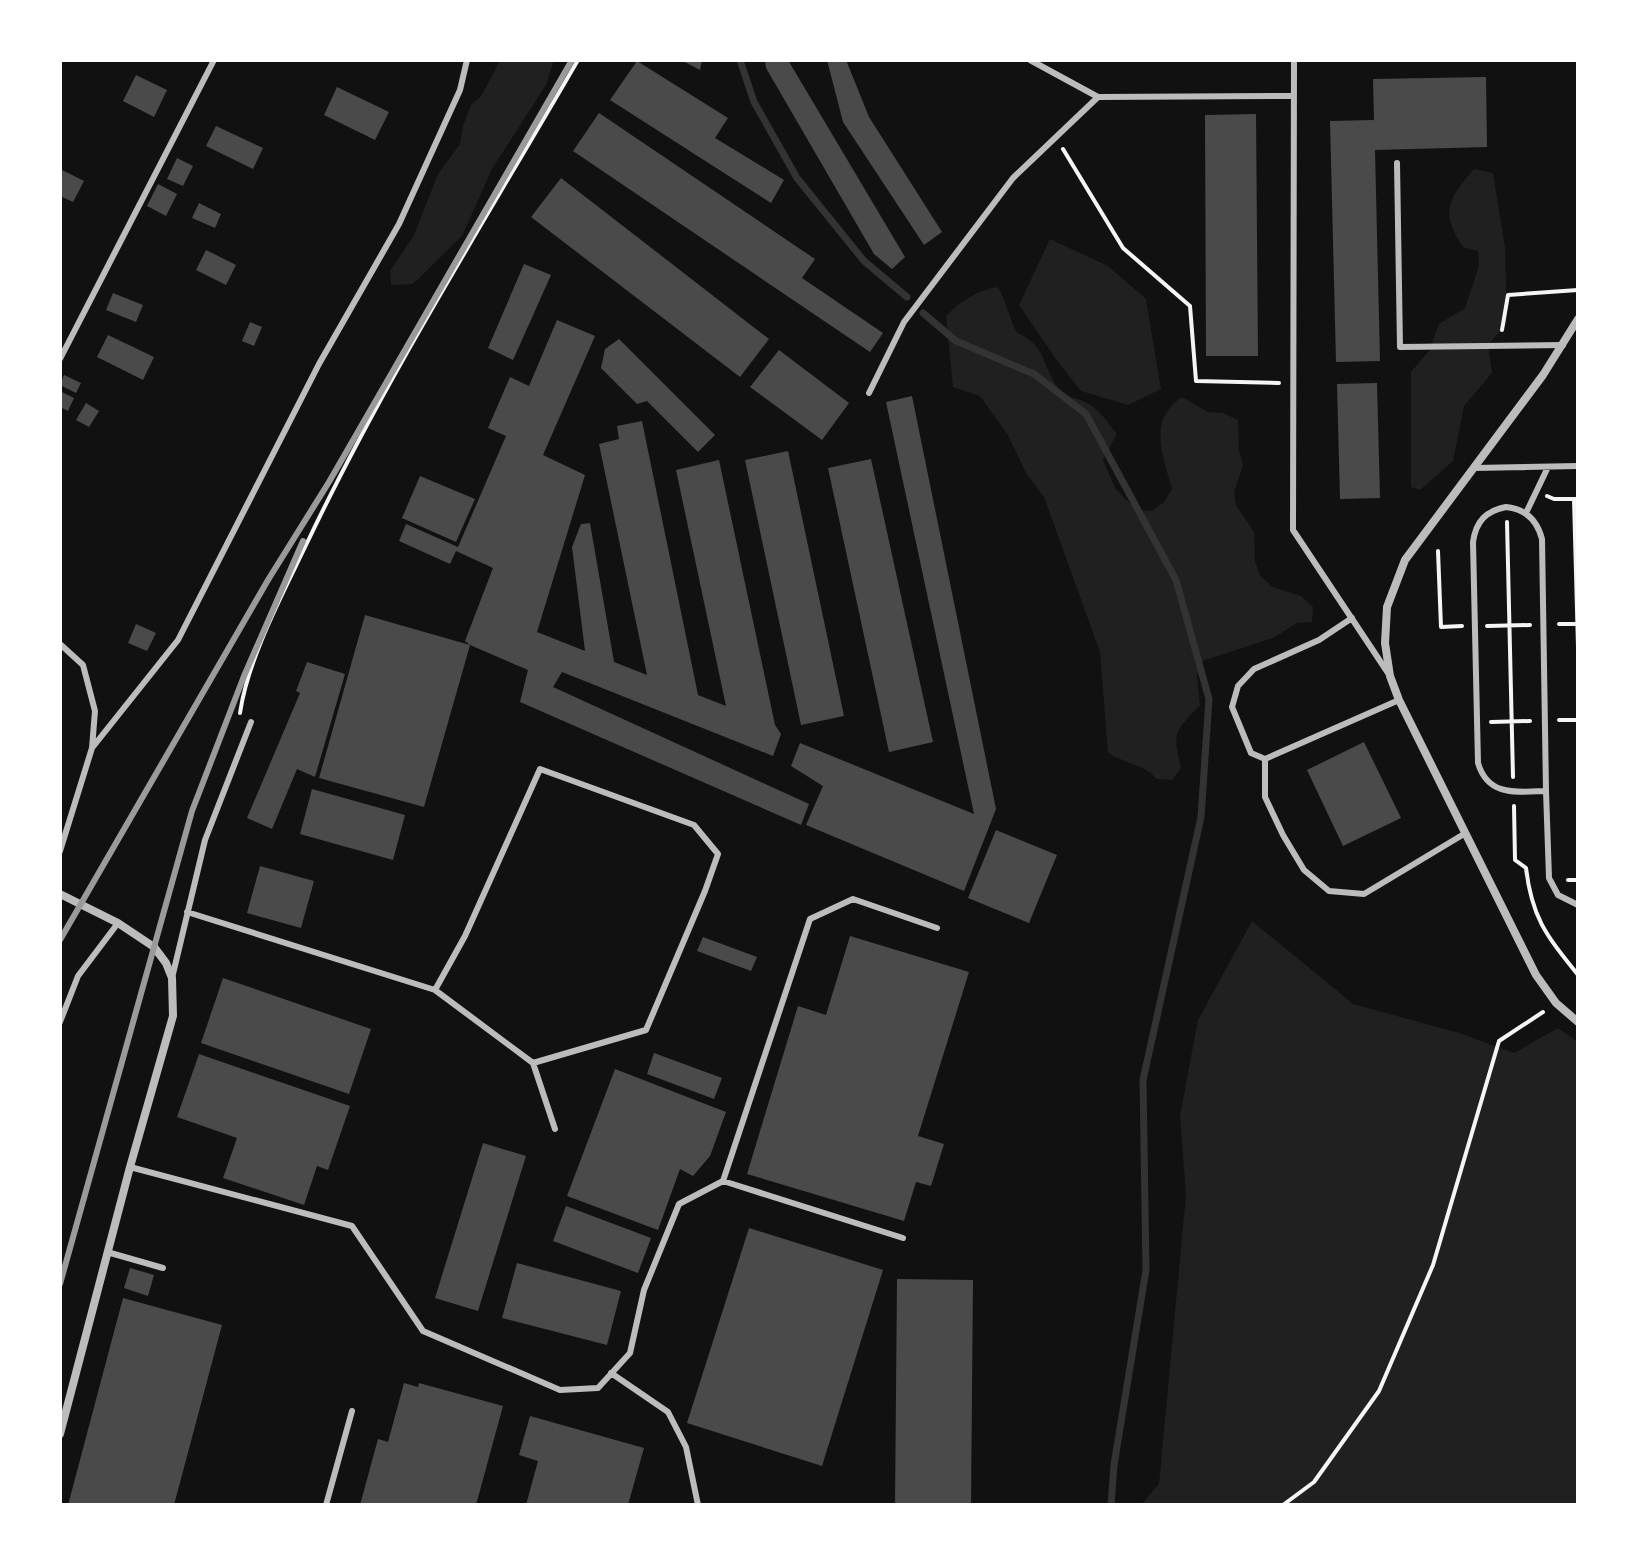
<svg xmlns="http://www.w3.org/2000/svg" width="1638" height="1565" font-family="'Exo 2',sans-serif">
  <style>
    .green { fill: #202020 }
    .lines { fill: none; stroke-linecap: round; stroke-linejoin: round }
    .stream { stroke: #333; stroke-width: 7 }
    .building { fill: #4a4a4a }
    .path { stroke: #f5f5f5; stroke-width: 4 }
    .service { stroke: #bcbcbc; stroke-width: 6 }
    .minor { stroke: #bcbcbc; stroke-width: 8 }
    .rail { stroke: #9a9a9a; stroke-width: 6 }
  </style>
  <rect width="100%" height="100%" fill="#111"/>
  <path class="green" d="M500,60H554L546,85L492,169L462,236L413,284L391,285L390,271L414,235L438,174L460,144L463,126L471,105L482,95Z
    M1474,169L1493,173L1505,248L1507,323L1488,345L1492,373L1464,406L1453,461L1420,490L1411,487V372L1429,351L1439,324L1465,308L1479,266L1478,251L1463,247C1439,212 1449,198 1474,169Z
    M1050,239L1108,266L1146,299L1161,389L1128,405L1081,391L1058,362L1019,305Z
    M998,287C1007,303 1009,318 1017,333C1046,345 1042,365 1058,388C1065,398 1075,397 1085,402C1099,408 1108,423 1117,434L1103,460L1115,488L1136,510L1152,511L1164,502L1172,489C1163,456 1147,420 1182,397L1208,412L1223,413L1238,420L1239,450L1243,465L1234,492L1236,505L1254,532L1255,561L1260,575L1272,587L1301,596L1313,607L1312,622L1297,623L1273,638L1202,661L1197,675L1200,705C1175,732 1172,731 1181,768L1172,780L1157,779C1143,764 1126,764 1108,753L1100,652L1044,497L1026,473L1008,435L980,396L953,387L946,316C961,301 977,290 998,287Z
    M1252,921L1353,1004L1459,1033L1514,1053L1558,1028L1578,1042V1505H1141L1159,1484L1186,1195L1180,1116L1198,1020Z"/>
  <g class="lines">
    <path class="stream" d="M740,60L754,102L797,178L864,261L907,297
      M923,313L956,341L1034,374L1086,414L1176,580L1209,699L1201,817L1143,1080L1146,1270L1114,1465L1111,1505"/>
  </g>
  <path class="building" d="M681,60H702L700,70Z
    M765,60H788L905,257L892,269L874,254L766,68Z
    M827,60H846L869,117L942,232L924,245L843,122Z
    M637,61L728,118L715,138L784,180L771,203L610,100Z
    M136,75L167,90L154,117L123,101Z
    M1486,77L1487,147L1375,150L1380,361L1336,362L1330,121L1374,120L1373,79Z
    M337,87L389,112L375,140L324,115Z
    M599,113L815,259L802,278L883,333L870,352L573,151Z
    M1256,114L1258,356H1206L1205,115Z
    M216,126L263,148L253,169L206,146Z
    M177,158L193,166L183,186L167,179Z
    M60,169L84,181L73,202L60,196Z
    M561,178L769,339L740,377L531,217Z
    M158,184L177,194L166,216L147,206Z
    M199,203L221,214L215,228L192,218Z
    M206,250L236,265L226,285L196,270Z
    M524,264L551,275L513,360L488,348Z
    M113,293L143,305L136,322L106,310Z
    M557,320L595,336L543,455L585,475L537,632L585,651L572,547L581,524L590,523L614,662L647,675L599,444L619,439L617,426L642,421L698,695L726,706L676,470L719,460L775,725L781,734L773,756L562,672L553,687L809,804L801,825L520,702L528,670L470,645L424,807L319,778L365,615L470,645L465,641L493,568L456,551L450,564L399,541L406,524L458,547L506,436L488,428L510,377L529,386Z
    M250,322L262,327L254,346L242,341Z
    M108,335L154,357L143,380L97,357Z
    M619,339L715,435L698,452L647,401L637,404L601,368L605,349Z
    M779,350L849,403L822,440L750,387Z
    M64,375L81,383L76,393L60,385Z
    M1377,383L1380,498L1340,499L1337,384Z
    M60,391L74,398L68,411L60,407Z
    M912,396L996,809L964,891L806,825L823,786L791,766L800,743L974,814L886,402Z
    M86,403L99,411L89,427L76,420Z
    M788,451L844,716L801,725L745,460Z
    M871,459L933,742L889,752L828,468Z
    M420,476L475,499L456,542L402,518Z
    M136,624L156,633L147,651L128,643Z
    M307,662L345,674L315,777L297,769L272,829L247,818L300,693L296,691Z
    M1364,742L1401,818L1343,846L1307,770Z
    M312,789L405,815L393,860L300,834Z
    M996,830L1057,855L1029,923L968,898Z
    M260,866L314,881L301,928L247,913Z
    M850,936L969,972L918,1136L944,1144L931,1186L916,1182L904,1221L747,1174L798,1006L826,1015Z
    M703,937L757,957L751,971L697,951Z
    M223,978L371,1029L349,1094L201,1043Z
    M654,1053L722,1078L714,1099L647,1074Z
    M199,1054L350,1106L328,1170L317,1166L304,1205L223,1178L237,1138L177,1117Z
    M615,1069L726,1112L710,1156L693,1176L680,1169L658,1230L567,1196Z
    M483,1143L526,1156L478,1311L435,1298Z
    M566,1206L651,1238L638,1273L553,1241Z
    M749,1228L883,1270L822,1466L687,1423Z
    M517,1263L621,1291L607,1345L502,1318Z
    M130,1268L154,1275L148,1296L124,1288Z
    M897,1279L973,1280L971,1505H895Z
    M123,1298L222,1325L174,1505H68Z
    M404,1383L418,1387L419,1383L503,1406L476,1505H360L378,1439L388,1442Z
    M530,1416L644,1448L628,1505H526L538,1461L519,1455Z"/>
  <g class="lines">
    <path class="path" d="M1063,149L1123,248L1190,306L1196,381L1279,383
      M1502,330L1508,295L1578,290
      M1547,496L1554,499H1578
      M1574,499L1578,647
      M1507,522L1513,777
      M1438,551L1441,627L1462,626
      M1559,624H1578
      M1487,626L1530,625
      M240,713C248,658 283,593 307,543C386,377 486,219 578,60
      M1559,720H1578
      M1491,722L1530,721
      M1514,806L1515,860L1526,868C1532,919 1547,936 1578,975
      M1568,880H1578
      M1283,1505L1314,1482L1379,1391L1433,1265L1499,1041L1543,1012"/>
    <path class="service" d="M1030,60L1098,97
      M1294,60L1293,530L1388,673
      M1397,163L1400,347L1563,345
      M60,359L214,60
      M869,393L904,322L1013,178L1098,97L1294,96
      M1474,468L1578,466
      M1506,507C1526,509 1537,520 1542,539L1546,791C1517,792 1488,797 1478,763L1473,542C1476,521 1486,511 1506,507Z
      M1526,513L1548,467
      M1352,618L1319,640L1254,669L1238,686L1232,707L1251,753L1265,759L1399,700
      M60,644L83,665L95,711L92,748L60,851
      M92,748L178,640L319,364L399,224L460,90L467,60
      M1265,759V797L1283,835L1304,870L1329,891L1364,894L1464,834
      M1546,791L1549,878L1558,895L1578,905
      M187,912L435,990L533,1063L555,1129
      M172,978L205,840L251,722
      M435,990L465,936L540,769L694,825L718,854L705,891L646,1030L533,1063
      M60,1022L78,976L118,923
      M130,1167L352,1226L423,1331L560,1390L598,1388L630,1353L644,1290L679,1204L723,1181L810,919L853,899L937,928
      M723,1181L903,1238
      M107,1252L163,1268
      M611,1373L668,1412L686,1447L698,1505
      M326,1505L352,1411"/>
    <path class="minor" d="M1578,319L1543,375L1405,560L1387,607L1385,643L1390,676L1399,700L1536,975L1556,1003L1578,1022
      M60,894L118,923L154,947L166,963L172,978L173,1016L130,1167L60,1434"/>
    <path class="rail" d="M60,940L268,580L329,482L572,60
      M60,1284L192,811L244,676L303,541"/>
  </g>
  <rect width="1638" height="1565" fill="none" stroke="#ffffff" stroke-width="124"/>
</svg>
